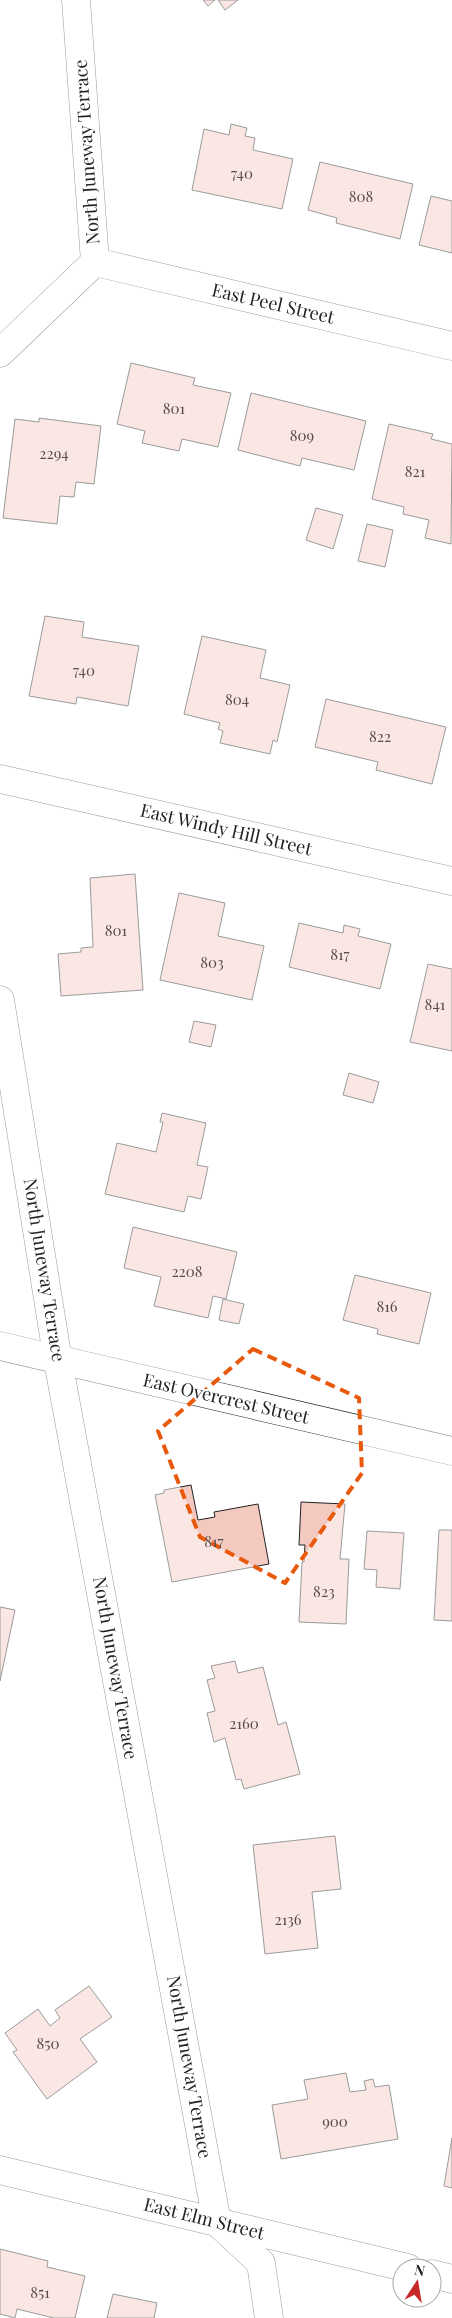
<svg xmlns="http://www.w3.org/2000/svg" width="452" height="2318" font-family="'Playfair Display',serif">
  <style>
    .building { fill: #f3c9c0; stroke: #222 }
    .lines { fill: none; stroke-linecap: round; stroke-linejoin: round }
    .minor-casing { stroke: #222; stroke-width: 29 }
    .minor { stroke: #fff; stroke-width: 28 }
    .marked { fill: none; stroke: #e8590c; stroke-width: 4; stroke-dasharray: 10 6; stroke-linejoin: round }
    .labels { text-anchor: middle; stroke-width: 4; stroke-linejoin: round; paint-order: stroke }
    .number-label { font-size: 15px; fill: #564c4a }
    .street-label { font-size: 18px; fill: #222; stroke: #fff }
  </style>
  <rect width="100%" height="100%" fill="#fff"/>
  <path class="building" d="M203,0H215L208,6Z
    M218,0H238L225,10Z
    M231,124L247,128L245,136L255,138L253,150L293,159L282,209L192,190L204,129L229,135Z
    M320,162L413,184L400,239L336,223L337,218L308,210Z
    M431,196L452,201V253L419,245Z
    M131,363L195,378L193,385L231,393L218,447L182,439L179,451L142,443L145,431L117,424Z
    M251,393L366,421L354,470L302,458L300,466L238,450Z
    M39,418L101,426L94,484L76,482L74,497L60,496L57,524L3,518L15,419L39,422Z
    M389,424L433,434L431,439L452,444L451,544L425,538L429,520L403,514L404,507L372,499Z
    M316,508L343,515L333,549L306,540Z
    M367,524L393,530L385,567L358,561Z
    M45,616L84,622L82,637L139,646L128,706L77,697L76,704L29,696Z
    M202,636L266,650L260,678L290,685L277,742L273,740L270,754L220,743L223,731L218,729L220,723L184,714Z
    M326,699L446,727L432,784L376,770L378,762L315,747Z
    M135,874L143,990L61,996L58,954L81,952V948L93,947L90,878Z
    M179,893L225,903L218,936L264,946L252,1000L160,980Z
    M299,923L343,933L344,925L360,929L358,936L391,944L380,989L289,967Z
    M428,964L452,969V1051L410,1042Z
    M194,1021L216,1025L211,1047L189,1042Z
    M349,1073L379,1082L373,1103L343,1095Z
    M162,1113L206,1123L197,1165L208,1167L201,1199L188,1196L184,1212L105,1194L117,1143L156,1152L163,1122H160Z
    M133,1227L237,1252L226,1299L213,1296L208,1318L154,1306L161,1277L124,1268Z
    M355,1275L431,1293L419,1344L377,1334L378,1329L343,1320Z
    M223,1299L244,1304L239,1324L219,1320Z
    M191,1485L198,1520L215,1517L214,1512L258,1504L269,1564L172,1582L155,1495L164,1493V1490Z
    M301,1502L345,1504L340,1559H349L346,1624L299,1622L302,1562H304L305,1545H299Z
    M439,1530H452V1621L434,1620Z
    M367,1531L404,1533L400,1589L376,1587L377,1570L364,1569Z
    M0,1607L15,1610L0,1681Z
    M235,1661L238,1673L263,1667L278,1725L286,1722L300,1774L244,1789L241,1779L236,1780L225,1738L214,1742L207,1713L215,1711L207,1680L215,1678L211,1666Z
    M335,1836L341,1889L312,1892L318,1948L265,1954L253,1845Z
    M89,1986L112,2017L80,2039L97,2062L47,2099L13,2052L17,2050L5,2033L38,2009L50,2026L60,2018L55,2010Z
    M346,2073L350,2092L366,2090L364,2081L373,2079L375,2087L389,2085L398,2139L281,2159L272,2105L308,2099L304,2080Z
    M452,2138V2188L444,2186Z
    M0,2249L48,2261L47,2267L85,2276L75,2318H54L17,2309L15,2318L0,2314Z
    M113,2294L157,2303L154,2318H107Z"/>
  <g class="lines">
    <g class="minor-casing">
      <path id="minor" d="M95,262L452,346
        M0,353L95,262L76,0
        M0,779L452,881
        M0,1000L58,1361L217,2222L261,2263L269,2318
        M0,1346L452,1451
        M0,2170L408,2268
        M432,2274L452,2279"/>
    </g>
    <use href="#minor" class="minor"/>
  </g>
  <path d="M0 0H452V2318H0ZM253,1349L359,1398L362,1473L285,1583L200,1537L158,1431Z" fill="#fff" fill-opacity=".55" fill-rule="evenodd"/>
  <path class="marked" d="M253,1349L359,1398L362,1473L285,1583L200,1537L158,1431Z"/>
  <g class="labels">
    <g class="number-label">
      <text x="242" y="179">740</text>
      <text x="361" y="202">808</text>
      <text x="174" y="414">801</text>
      <text x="302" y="441">809</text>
      <text x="54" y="459">2294</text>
      <text x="415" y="477">821</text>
      <text x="84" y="676">740</text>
      <text x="237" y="705">804</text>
      <text x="380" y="742">822</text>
      <text x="116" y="936">801</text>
      <text x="340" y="960">817</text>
      <text x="212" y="968">803</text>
      <text x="435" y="1010">841</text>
      <text x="187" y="1277">2208</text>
      <text x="387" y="1312">816</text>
      <text x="214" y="1547">817</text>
      <text x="324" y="1597">823</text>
      <text x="244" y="1729">2160</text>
      <text x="288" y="1925">2136</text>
      <text x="48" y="2049">850</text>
      <text x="335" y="2127">900</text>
      <text x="40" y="2298">851</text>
    </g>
    <g class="street-label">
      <text transform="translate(87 152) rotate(-94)" y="6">North Juneway Terrace</text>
      <text transform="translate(273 304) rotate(13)" y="6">East Peel Street</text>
      <text transform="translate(226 830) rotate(13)" y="6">East Windy Hill Street</text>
      <text transform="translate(44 1270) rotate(81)" y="6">North Juneway Terrace</text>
      <text transform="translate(226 1399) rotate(13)" y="6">East Overcrest Street</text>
      <text transform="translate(115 1668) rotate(80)" y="6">North Juneway Terrace</text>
      <text transform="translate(189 2067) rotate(80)" y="6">North Juneway Terrace</text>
      <text transform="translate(204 2219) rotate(14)" y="6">East Elm Street</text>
    </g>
  </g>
  <g transform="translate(417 2283) rotate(12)"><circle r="24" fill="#ffffff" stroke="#a7a7a7"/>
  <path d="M0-4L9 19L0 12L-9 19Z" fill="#c62828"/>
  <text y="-8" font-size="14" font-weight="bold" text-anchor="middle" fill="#222222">N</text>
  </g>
</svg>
